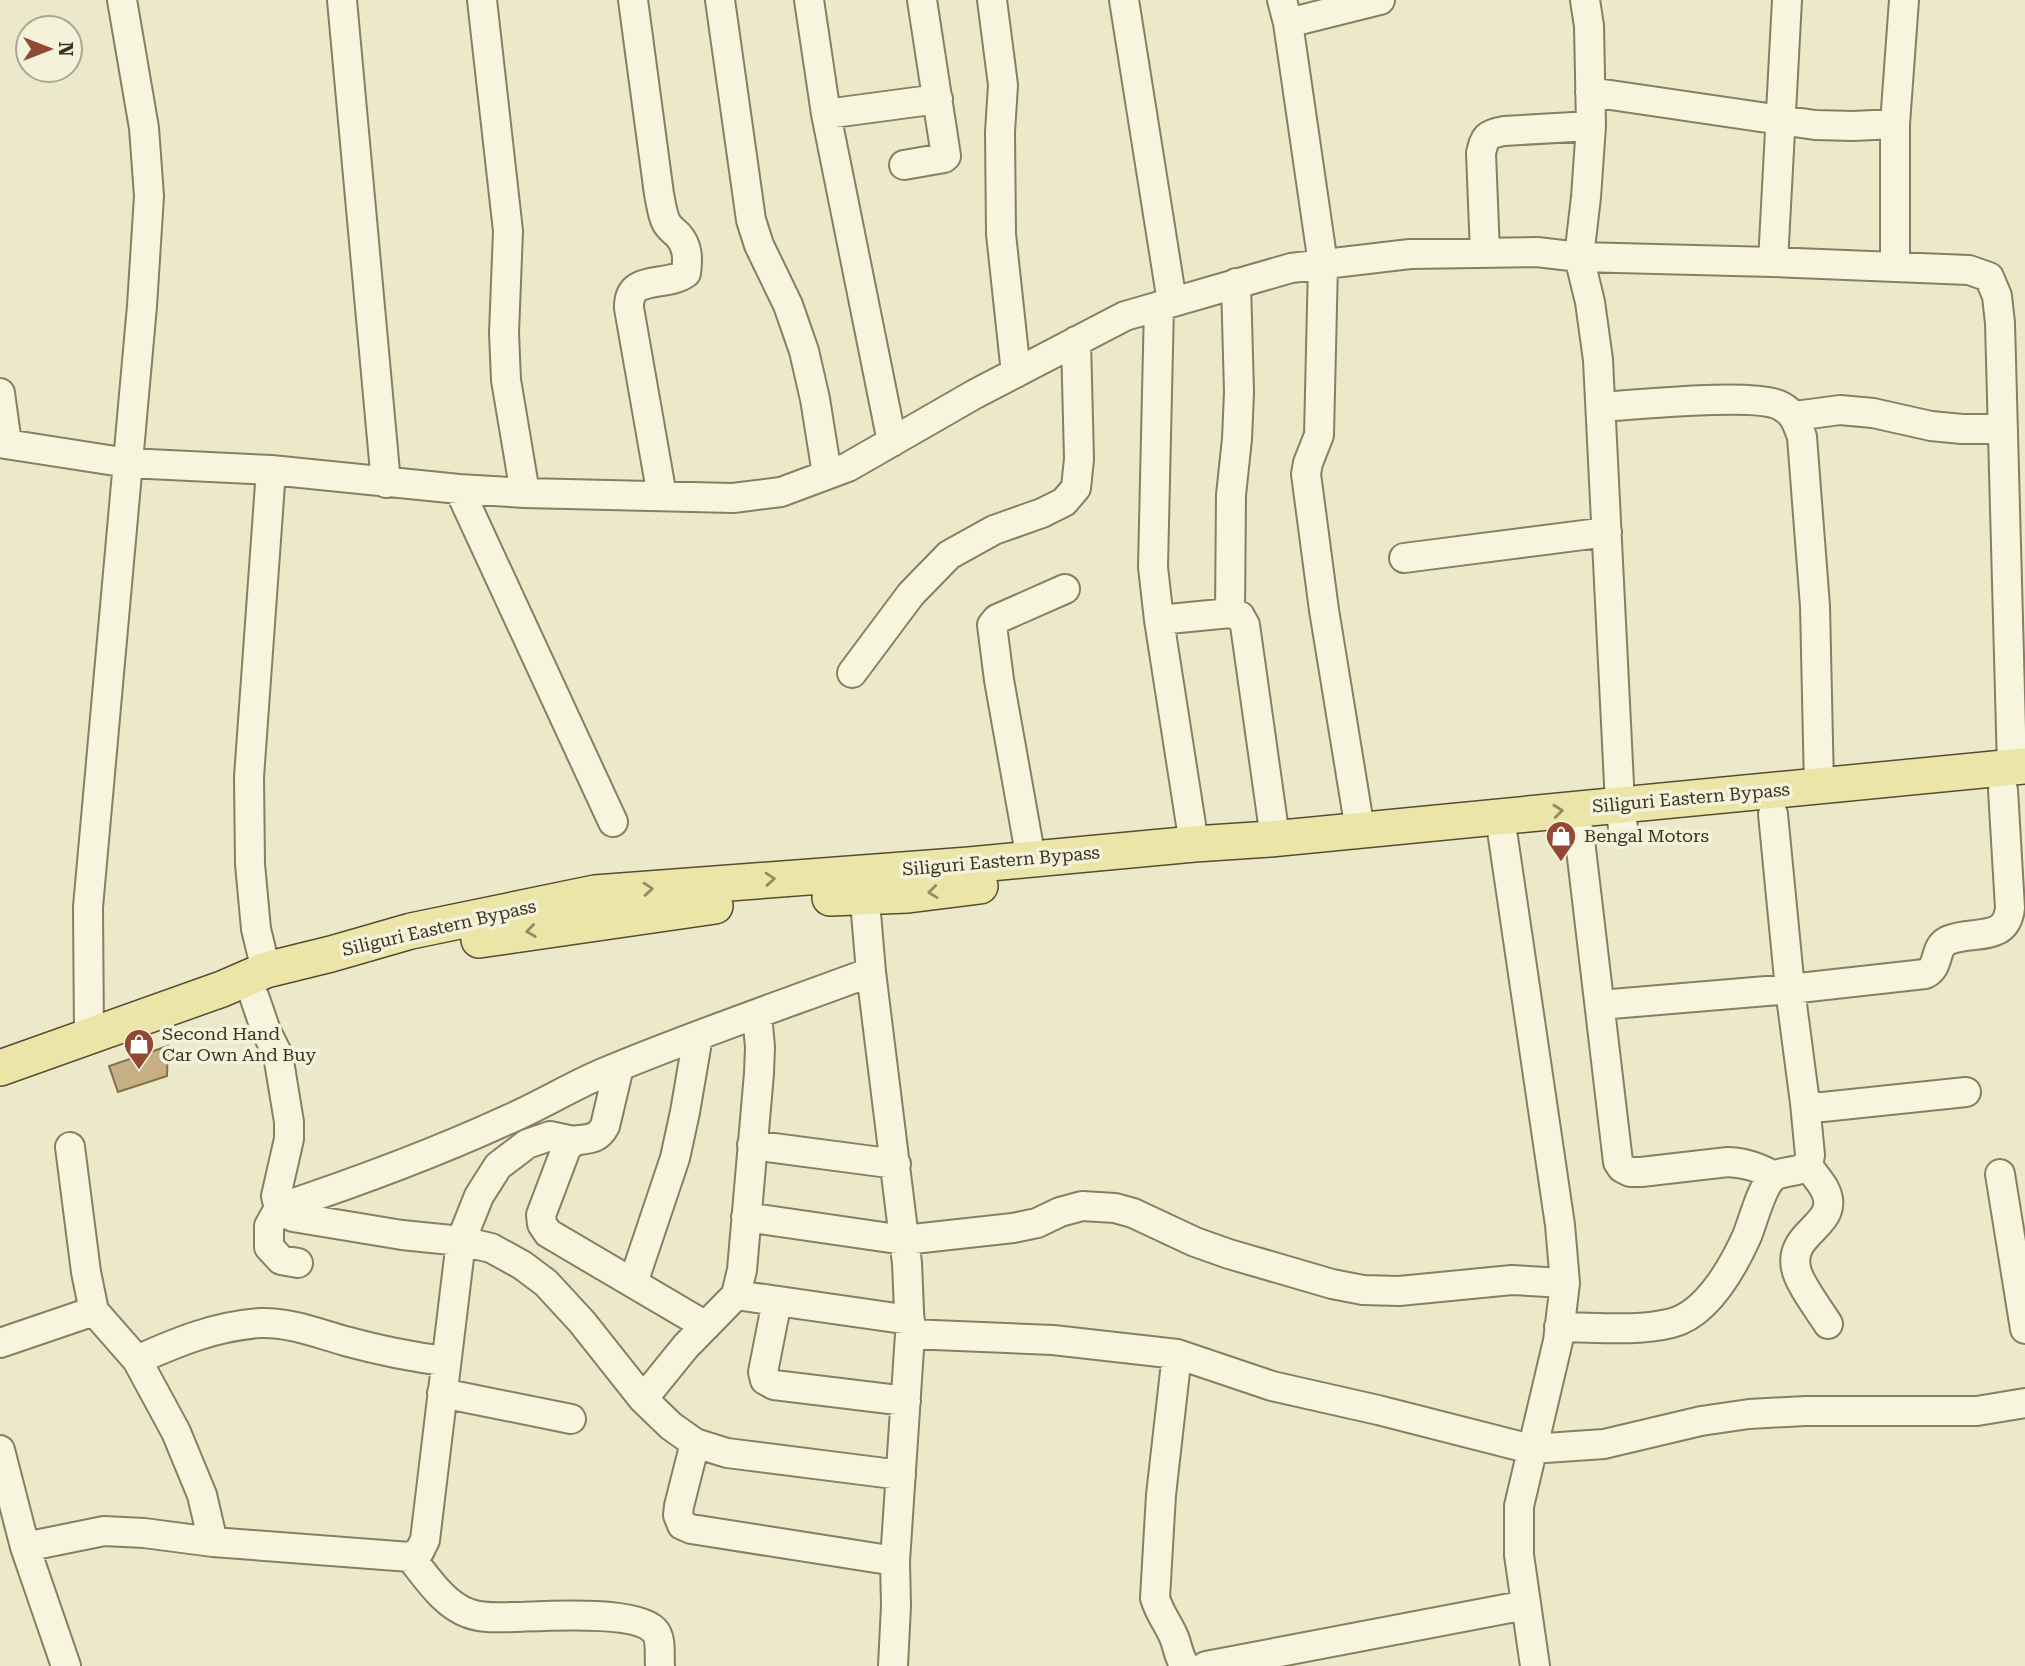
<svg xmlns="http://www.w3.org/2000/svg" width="2025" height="1666" font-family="'Roboto Serif',serif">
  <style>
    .building { fill: #c7af84; stroke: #866e47; stroke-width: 2 }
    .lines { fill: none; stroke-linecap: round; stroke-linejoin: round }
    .minor-casing { stroke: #887e60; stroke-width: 32 }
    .major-casing { stroke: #574b33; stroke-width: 38 }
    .minor { stroke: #f7f5de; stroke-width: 28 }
    .major { stroke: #ebe5a7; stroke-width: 35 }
    .oneway { stroke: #928c64 }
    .labels { text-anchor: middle; stroke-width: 7; stroke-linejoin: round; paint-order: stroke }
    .street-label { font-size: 18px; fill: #3a3322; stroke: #f4f2da }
    .poi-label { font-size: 18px; fill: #3a3322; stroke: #f4f2da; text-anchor: start }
  </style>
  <rect width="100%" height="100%" fill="#ece9cb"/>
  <path class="building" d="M168,1046L167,1076L118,1092L109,1066Z"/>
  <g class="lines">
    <g class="minor-casing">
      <path id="minor" d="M342,0L386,483
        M482,0L508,231L504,333L506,380L525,493
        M633,0L659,194C661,203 662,214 666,222C669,228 673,230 678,235C688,246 688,259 686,273C666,288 628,273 629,308L662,496
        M720,0L751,220L759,245L788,305L804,351L815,399L827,474
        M809,0L826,114L892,442
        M992,0L1003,85L1000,132L1001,234L1016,373
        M1124,0L1172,302
        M1282,0L1288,23L1323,264L1319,435L1308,463L1306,474L1324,610L1360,830
        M1288,23L1380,0
        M1590,92L1815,125L1853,126L1895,124
        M826,114L938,99
        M904,165L944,158L946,156L922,0
        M1485,253L1481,153C1485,137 1486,134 1504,131L1591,126
        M1773,262L1787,0
        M1895,266V124L1904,0
        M1159,306L1153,567L1159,620L1194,844
        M0,393L7,444
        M1601,407C1636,405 1756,392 1781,406C1794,413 1797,423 1802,437L1815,606L1819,786
        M1795,416L1840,410L1873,413L1931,426L1962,429H2003
        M0,443L128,463L271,470L459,489L525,493L733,498L781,492L848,467L975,394L1125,316L1291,268L1410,254L1537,252L1579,257L1586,197L1591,126L1589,26L1585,0
        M459,489L613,822
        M1404,558L1607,532
        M1230,613L1231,495L1237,439L1239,392L1236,283
        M1159,620L1230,613L1240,616L1245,625L1275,838
        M852,673L911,594L949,555L994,530L1042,513L1064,502L1076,488L1079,459L1076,341
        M1773,814L1790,989L1805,1103L1812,1107H1823L1966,1092
        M1500,817L1560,1225L1565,1283L1558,1341L1519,1506V1555L1535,1666
        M1623,828L1620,804L1598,360L1590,302L1579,257L1773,262L1969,270L1989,277L1997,296L2000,323L2012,767
        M1579,832L1618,1162L1622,1168L1630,1172H1641L1728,1162C1746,1163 1758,1167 1774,1176
        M1031,859L999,680L992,625L997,619L1065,589
        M863,878L871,972L907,1263L910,1334L895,1561L896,1606L893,1666
        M266,970L256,929L250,864L249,777L271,470
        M254,996L266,1031L278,1055L289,1122V1139L276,1196L279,1208L293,1217L402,1235L461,1241L491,1248L522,1265L546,1283L582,1322L643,1399L671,1426L695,1443L727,1453L901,1475
        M1600,1005L1790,989L1925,974C1941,967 1933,946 1949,940C1974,930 2006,943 2010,908L2003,790
        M89,1035L88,907L142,306L149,196L144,128L122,0
        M619,1067L605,1126C597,1141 588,1138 573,1141L566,1149L541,1215L542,1224L548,1233L706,1326
        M752,1145L896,1164
        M70,1147L86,1272L94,1311L137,1360L176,1432L202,1495L213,1542
        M1808,1166C1813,1173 1820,1181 1824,1188C1844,1225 1788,1230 1796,1268C1798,1282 1820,1311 1828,1324
        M2000,1174L2025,1329
        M746,1217L904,1240L1013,1228L1037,1223L1060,1212L1082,1206L1115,1208L1133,1213L1195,1242L1229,1254L1332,1284L1363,1290L1399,1291L1512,1280L1565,1283
        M298,1263L281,1260L269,1247V1226L279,1208C357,1182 433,1154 507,1120C540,1106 570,1087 603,1073C691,1036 782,1005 871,972
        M633,1283L675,1158L685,1112L698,1036
        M736,1295L910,1320
        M777,1301L763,1372L765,1380L774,1385L906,1401
        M1559,1327C1596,1327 1636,1332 1672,1323C1707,1314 1733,1267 1747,1236C1753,1221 1762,1186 1773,1177C1783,1170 1797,1173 1808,1166L1810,1155L1805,1103
        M910,1334L1053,1340L1177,1354L1272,1386L1378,1410L1531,1449L1604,1444L1701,1421L1749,1414L1805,1411H1977L2025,1403
        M0,1343L94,1311
        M1177,1354L1161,1495L1155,1598C1159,1612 1167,1622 1173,1635C1178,1645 1178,1658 1186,1666
        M137,1360C177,1342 216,1326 260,1323C289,1322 317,1333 345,1341C378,1350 411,1357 445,1361
        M442,1393L571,1419
        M643,1399L686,1346L736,1295L742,1270L759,1073L760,1047L757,1014
        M695,1443L679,1506L678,1515L682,1525L691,1529L895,1561
        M0,1450L25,1547L104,1531L144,1533L213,1542L410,1557L419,1552L425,1540L461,1241L479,1196L498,1166L527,1144L550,1136L573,1141
        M25,1547L66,1666
        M410,1557C426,1576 443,1604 468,1613C482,1619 501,1617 516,1617C544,1616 635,1610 654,1630C662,1638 659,1655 660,1666
        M1206,1666L1526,1605"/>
    </g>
    <g class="major-casing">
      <path id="major" d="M830,898L908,895L980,886
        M479,940L715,906
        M0,1068L222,989L266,970L331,954L411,931L595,893L969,865L1194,844L1270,839L2025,766"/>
    </g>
    <use href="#minor" class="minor"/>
    <use href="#major" class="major"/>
  </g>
  <defs><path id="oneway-chevron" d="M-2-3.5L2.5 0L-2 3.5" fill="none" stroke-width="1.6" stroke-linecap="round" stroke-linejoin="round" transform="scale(1.75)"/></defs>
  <g class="oneway">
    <use href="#oneway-chevron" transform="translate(1558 811) rotate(-6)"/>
    <use href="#oneway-chevron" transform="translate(770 879) rotate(-4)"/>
    <use href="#oneway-chevron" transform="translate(648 889) rotate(-4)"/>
    <use href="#oneway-chevron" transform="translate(933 892) rotate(173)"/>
    <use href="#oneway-chevron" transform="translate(531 931) rotate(172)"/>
  </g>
  <defs>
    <g id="shop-pin" transform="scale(1.575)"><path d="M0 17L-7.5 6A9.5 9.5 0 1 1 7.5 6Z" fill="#934834" stroke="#f4f2da"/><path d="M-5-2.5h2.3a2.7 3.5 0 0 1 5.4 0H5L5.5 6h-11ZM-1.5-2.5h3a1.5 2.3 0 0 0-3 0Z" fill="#fff"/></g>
  </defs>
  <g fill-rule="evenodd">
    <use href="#shop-pin" x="1561" y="836"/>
    <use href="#shop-pin" x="139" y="1044"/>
  </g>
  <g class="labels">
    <g class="street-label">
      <text transform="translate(1691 798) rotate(-5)" y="6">Siliguri Eastern Bypass</text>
      <text transform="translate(1001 861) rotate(-5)" y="6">Siliguri Eastern Bypass</text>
      <text transform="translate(439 928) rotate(-13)" y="6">Siliguri Eastern Bypass</text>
    </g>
    <g class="poi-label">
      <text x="1584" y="842">Bengal Motors</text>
      <text x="162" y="1040">Second Hand<tspan x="162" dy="21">Car Own And Buy</tspan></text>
    </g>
  </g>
  <g transform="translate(49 49) rotate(90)"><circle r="33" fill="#f4f2da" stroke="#aaa690" stroke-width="2"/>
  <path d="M0-5L12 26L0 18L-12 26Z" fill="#934834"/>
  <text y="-10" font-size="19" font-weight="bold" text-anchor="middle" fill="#3a3322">N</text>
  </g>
</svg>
